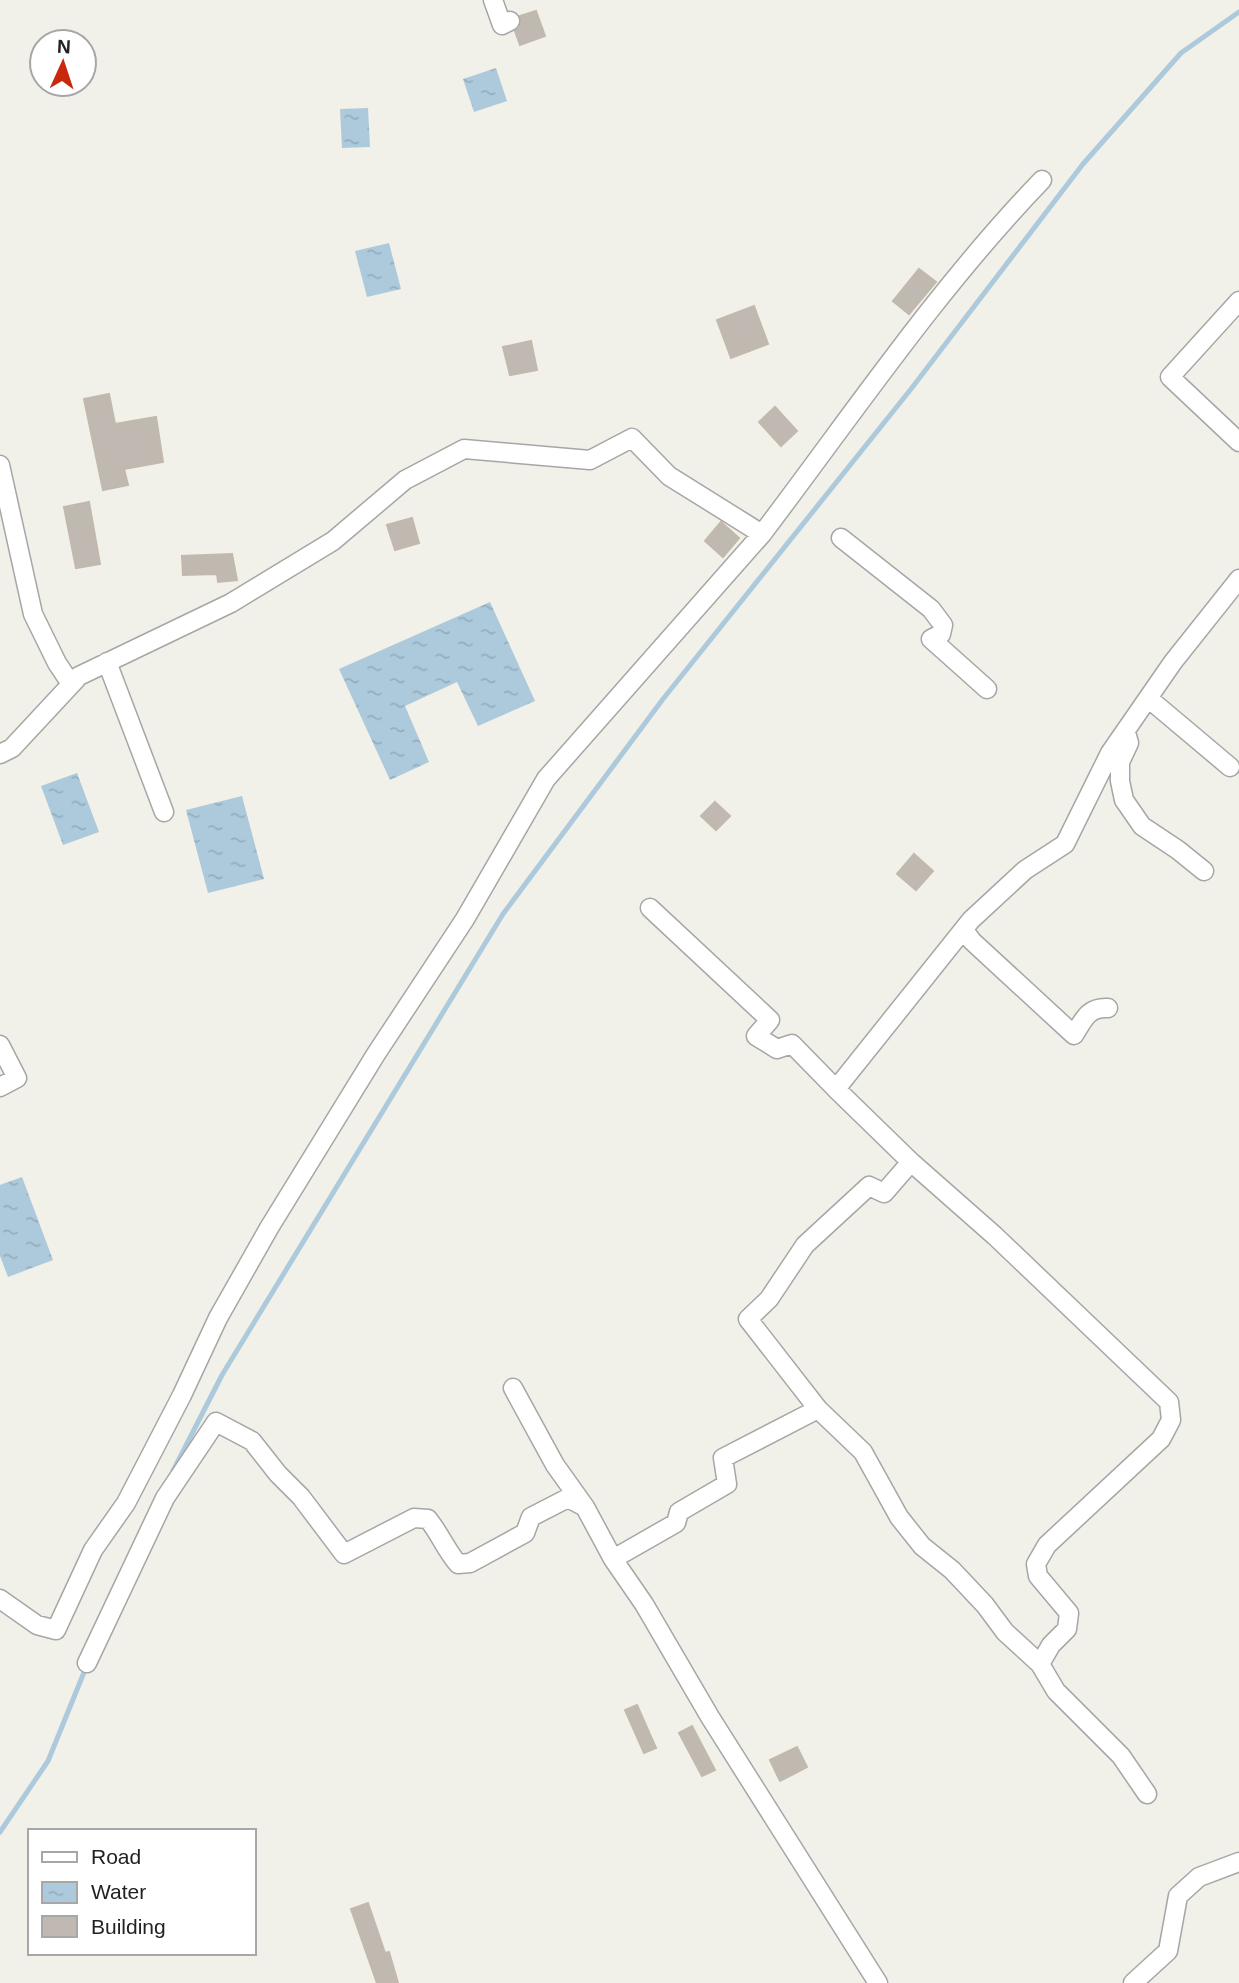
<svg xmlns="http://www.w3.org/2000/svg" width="1239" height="1983" font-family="Arial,sans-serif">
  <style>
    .water { fill: url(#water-ripples) }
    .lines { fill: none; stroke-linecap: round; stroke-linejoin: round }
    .stream { stroke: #accadc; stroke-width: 5 }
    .building { fill: #bfb9b2; stroke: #c2b9ac; stroke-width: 2 }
    .street-casing { stroke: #a6a6a6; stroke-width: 21 }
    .street { stroke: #fff; stroke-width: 18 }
  </style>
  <defs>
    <pattern id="water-ripples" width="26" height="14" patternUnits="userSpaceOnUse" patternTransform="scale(1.75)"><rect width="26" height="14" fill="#accadc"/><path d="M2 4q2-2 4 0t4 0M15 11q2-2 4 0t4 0" fill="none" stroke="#94adbc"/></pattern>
  </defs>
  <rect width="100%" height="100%" fill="#f1f0e9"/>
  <path class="water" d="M496,68L507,101L474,112L463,79Z
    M368,108L370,147L342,148L340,109Z
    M389,243L401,289L367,297L355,251Z
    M490,602L535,701L478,726L457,682L405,706L429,762L390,780L339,669Z
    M77,773L99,832L63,845L41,786Z
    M242,796L264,879L208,893L186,810Z
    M22,1177L53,1260L8,1277L0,1256V1185Z"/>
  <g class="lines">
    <path class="stream" d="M173,1471L222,1375L503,914L663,699L911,389L1083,164L1181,53L1239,12
      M0,1832L48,1761L87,1665"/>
  </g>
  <path class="building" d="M536,11L545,36L520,45L515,31L520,27V16Z
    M919,269L936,282L909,314L893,301Z
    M754,306L768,344L731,358L717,320Z
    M531,341L537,370L510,375L503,347Z
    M109,394L115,424L156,417L163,462L124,469L128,485L103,490L84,399Z
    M775,407L797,431L781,446L759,422Z
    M89,502L100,564L76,568L64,507Z
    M412,518L419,543L395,550L387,525Z
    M721,522L739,538L723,557L705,541Z
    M232,554L237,580L218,582L217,574L183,575L182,556Z
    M715,802L730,816L716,830L701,816Z
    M914,854L933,871L916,890L897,874Z
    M637,1705L656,1748L644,1753L625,1710Z
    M692,1726L715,1770L702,1776L679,1733Z
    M797,1747L807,1767L780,1781L770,1760Z
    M368,1903L385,1953L389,1952L398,1983H377L351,1909Z"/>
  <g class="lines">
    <g class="street-casing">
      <path id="street" d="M493,0L502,25L510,21
        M1239,301L1170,377L1239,442
        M0,465L33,614L57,663L71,684
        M762,534C853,414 938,288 1042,180
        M841,538L931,609L943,625L941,634L931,639L987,689
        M107,662L164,812
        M1148,698L1230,767
        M1127,736L1129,743L1120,762V781L1124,800L1142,826L1178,850L1204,871
        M0,754L12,748L79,676L231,603L333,541L405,480L464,449L590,460L632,438L669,476L762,534L546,779L465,919L376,1054L269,1228L218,1318L182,1395L126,1503L93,1550L56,1630L37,1625L0,1599
        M650,908L770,1020L756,1036L777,1049L792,1044L836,1089
        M964,930L972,941L1074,1035C1084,1019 1088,1007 1108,1008
        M0,1045L17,1078L0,1087
        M911,1162L884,1193L869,1186L805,1245L769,1299L748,1319L818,1409L863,1452L899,1517L922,1546L952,1570L985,1605L1005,1632L1040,1664
        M513,1388L555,1465L585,1507L613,1559L644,1604L710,1717L878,1983
        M613,1559L676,1523L679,1512L727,1484L723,1458L818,1409
        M87,1663L165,1498L216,1422L252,1441L278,1474L301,1497L344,1554L414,1518L428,1519C440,1534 446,1550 458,1564L470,1563L525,1533L531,1517L568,1498L585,1507
        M1147,1794L1121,1756L1056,1691L1040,1664L1051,1645L1067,1629L1069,1613L1038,1576L1036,1564L1047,1545L1161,1439L1171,1420L1169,1402L995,1236L911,1162L836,1089L971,920L1025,870L1065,844L1110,753L1173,662L1239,579
        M1133,1983L1168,1951L1178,1896L1199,1877L1239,1862"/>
    </g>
    <use href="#street" class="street"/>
  </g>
  <rect x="28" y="1829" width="228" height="126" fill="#ffffff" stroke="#a7a7a7" stroke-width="2"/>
  <rect x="42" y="1852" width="35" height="10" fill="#ffffff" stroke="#a7a7a7" stroke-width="2"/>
  <text x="91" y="1864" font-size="21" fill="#222222">Road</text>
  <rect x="42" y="1882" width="35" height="21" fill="url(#water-ripples)" stroke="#a7a7a7" stroke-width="2"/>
  <text x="91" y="1899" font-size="21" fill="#222222">Water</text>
  <rect x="42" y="1916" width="35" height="21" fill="#bfb9b2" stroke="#a7a7a7" stroke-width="2"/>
  <text x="91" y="1934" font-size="21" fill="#222222">Building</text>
  <g transform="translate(63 63) rotate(3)"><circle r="33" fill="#ffffff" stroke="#a7a7a7" stroke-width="2"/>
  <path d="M0-5L12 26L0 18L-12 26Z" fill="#c8280b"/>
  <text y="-10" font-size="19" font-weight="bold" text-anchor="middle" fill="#222222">N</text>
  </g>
</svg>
